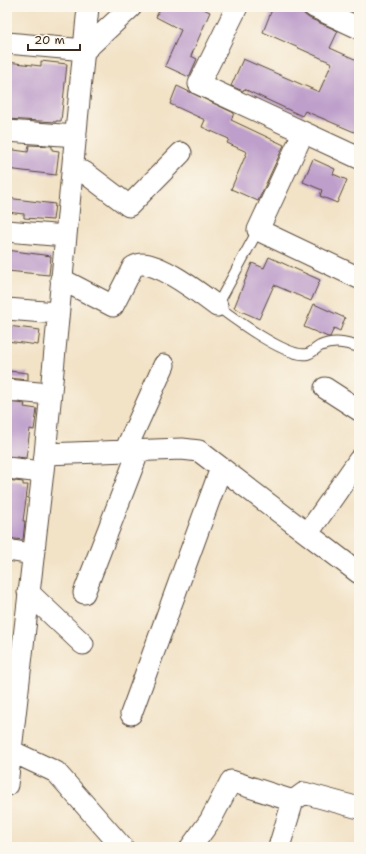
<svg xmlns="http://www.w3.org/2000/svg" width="366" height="854" font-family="'Shantell Sans',sans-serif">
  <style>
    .building { fill: #be9fcb }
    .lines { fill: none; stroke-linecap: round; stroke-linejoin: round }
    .service-casing { stroke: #564637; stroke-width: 12 }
    .minor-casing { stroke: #564637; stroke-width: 23 }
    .service { stroke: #fff; stroke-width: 10 }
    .minor { stroke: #fff; stroke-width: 21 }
  </style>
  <rect width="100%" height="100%" fill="#fbf7ec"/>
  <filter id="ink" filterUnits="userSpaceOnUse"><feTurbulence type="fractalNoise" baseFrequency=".025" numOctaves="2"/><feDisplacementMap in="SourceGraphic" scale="8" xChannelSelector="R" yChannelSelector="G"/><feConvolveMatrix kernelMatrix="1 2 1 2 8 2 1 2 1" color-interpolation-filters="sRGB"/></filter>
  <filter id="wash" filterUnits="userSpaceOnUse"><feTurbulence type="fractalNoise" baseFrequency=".012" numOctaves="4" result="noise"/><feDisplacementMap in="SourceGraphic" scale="16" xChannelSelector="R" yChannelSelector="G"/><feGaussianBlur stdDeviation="0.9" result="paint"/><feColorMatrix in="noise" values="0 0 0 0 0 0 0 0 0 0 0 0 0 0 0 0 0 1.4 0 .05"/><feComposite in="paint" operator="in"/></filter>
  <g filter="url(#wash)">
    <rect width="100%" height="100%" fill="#f2e2c6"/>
    <g id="blocks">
      <path class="building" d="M161,7H199L210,12L191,56L197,59L189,77L165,66L181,30L156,17Z
        M273,7H302L304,14L309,18L338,31L330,48L359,61V134L305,111L302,116L244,89L243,91L231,86L243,59L319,92L332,63L263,32Z
        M41,61L67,64L61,121H56V122L7,119V62L41,66Z
        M177,86L234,113L231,120L284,145L258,201L231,189L247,152L227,143L229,139L202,127L205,120L170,104Z
        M29,145L52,146V150L59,151L56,175L7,169V149L28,152Z
        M313,159L335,169L333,174L347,180L337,203L320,196L322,190L303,182Z
        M7,198L55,204L53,220L24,218V214L7,212Z
        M7,250L51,256L49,275L7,271Z
        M269,257L320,280L311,301L274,285L259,319L234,308L252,263L264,268Z
        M314,304L345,318L340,331L334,328L330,337H328L304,327Z
        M8,326L40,330L38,345L7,341Z
        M9,371L28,373V380L8,378Z
        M7,402L25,404L24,407L37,409L34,430L30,429L26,458L7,456Z
        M7,480L23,482V485H28L23,521H25L23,540L7,538Z"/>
    </g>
  </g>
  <g filter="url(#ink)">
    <use href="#blocks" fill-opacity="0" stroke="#564637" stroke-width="1"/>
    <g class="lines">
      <g class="service-casing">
        <path id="service" d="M258,230L217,306C233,318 287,358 307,354C312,353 316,348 320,346C334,340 346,343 359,347"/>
      </g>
      <g class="minor-casing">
        <path id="minor" d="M237,7L199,84L359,158
          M314,7L359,28
          M7,43L85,50L131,7
          M7,131L76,136
          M303,133L258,230L359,278
          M72,171L84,172L129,206L181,153
          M7,231L65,236
          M61,279L113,306L133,267C135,266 139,264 142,264C162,264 201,294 217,306
          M7,309L57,313
          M325,388L359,410
          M7,390L49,394
          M125,451L164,365
          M45,454L182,449L199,451L359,573
          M7,468L42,472
          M308,533L359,460
          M7,550L32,554
          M28,592L83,644
          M84,593L139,450
          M131,714L221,468
          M11,751L56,772L122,847
          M7,785L45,454L88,7
          M191,847L210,821L231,781L293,801
          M279,847L293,801L304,793L359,808"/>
      </g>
      <use href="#service" class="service"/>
      <use href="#minor" class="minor"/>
    </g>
  </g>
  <rect width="366" height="854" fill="none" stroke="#fbf7ec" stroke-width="24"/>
  <path d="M28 44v6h52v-6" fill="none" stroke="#3b2a1e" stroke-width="2"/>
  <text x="34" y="44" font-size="12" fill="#3b2a1e" stroke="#fbf7ec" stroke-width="3" paint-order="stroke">20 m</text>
</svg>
